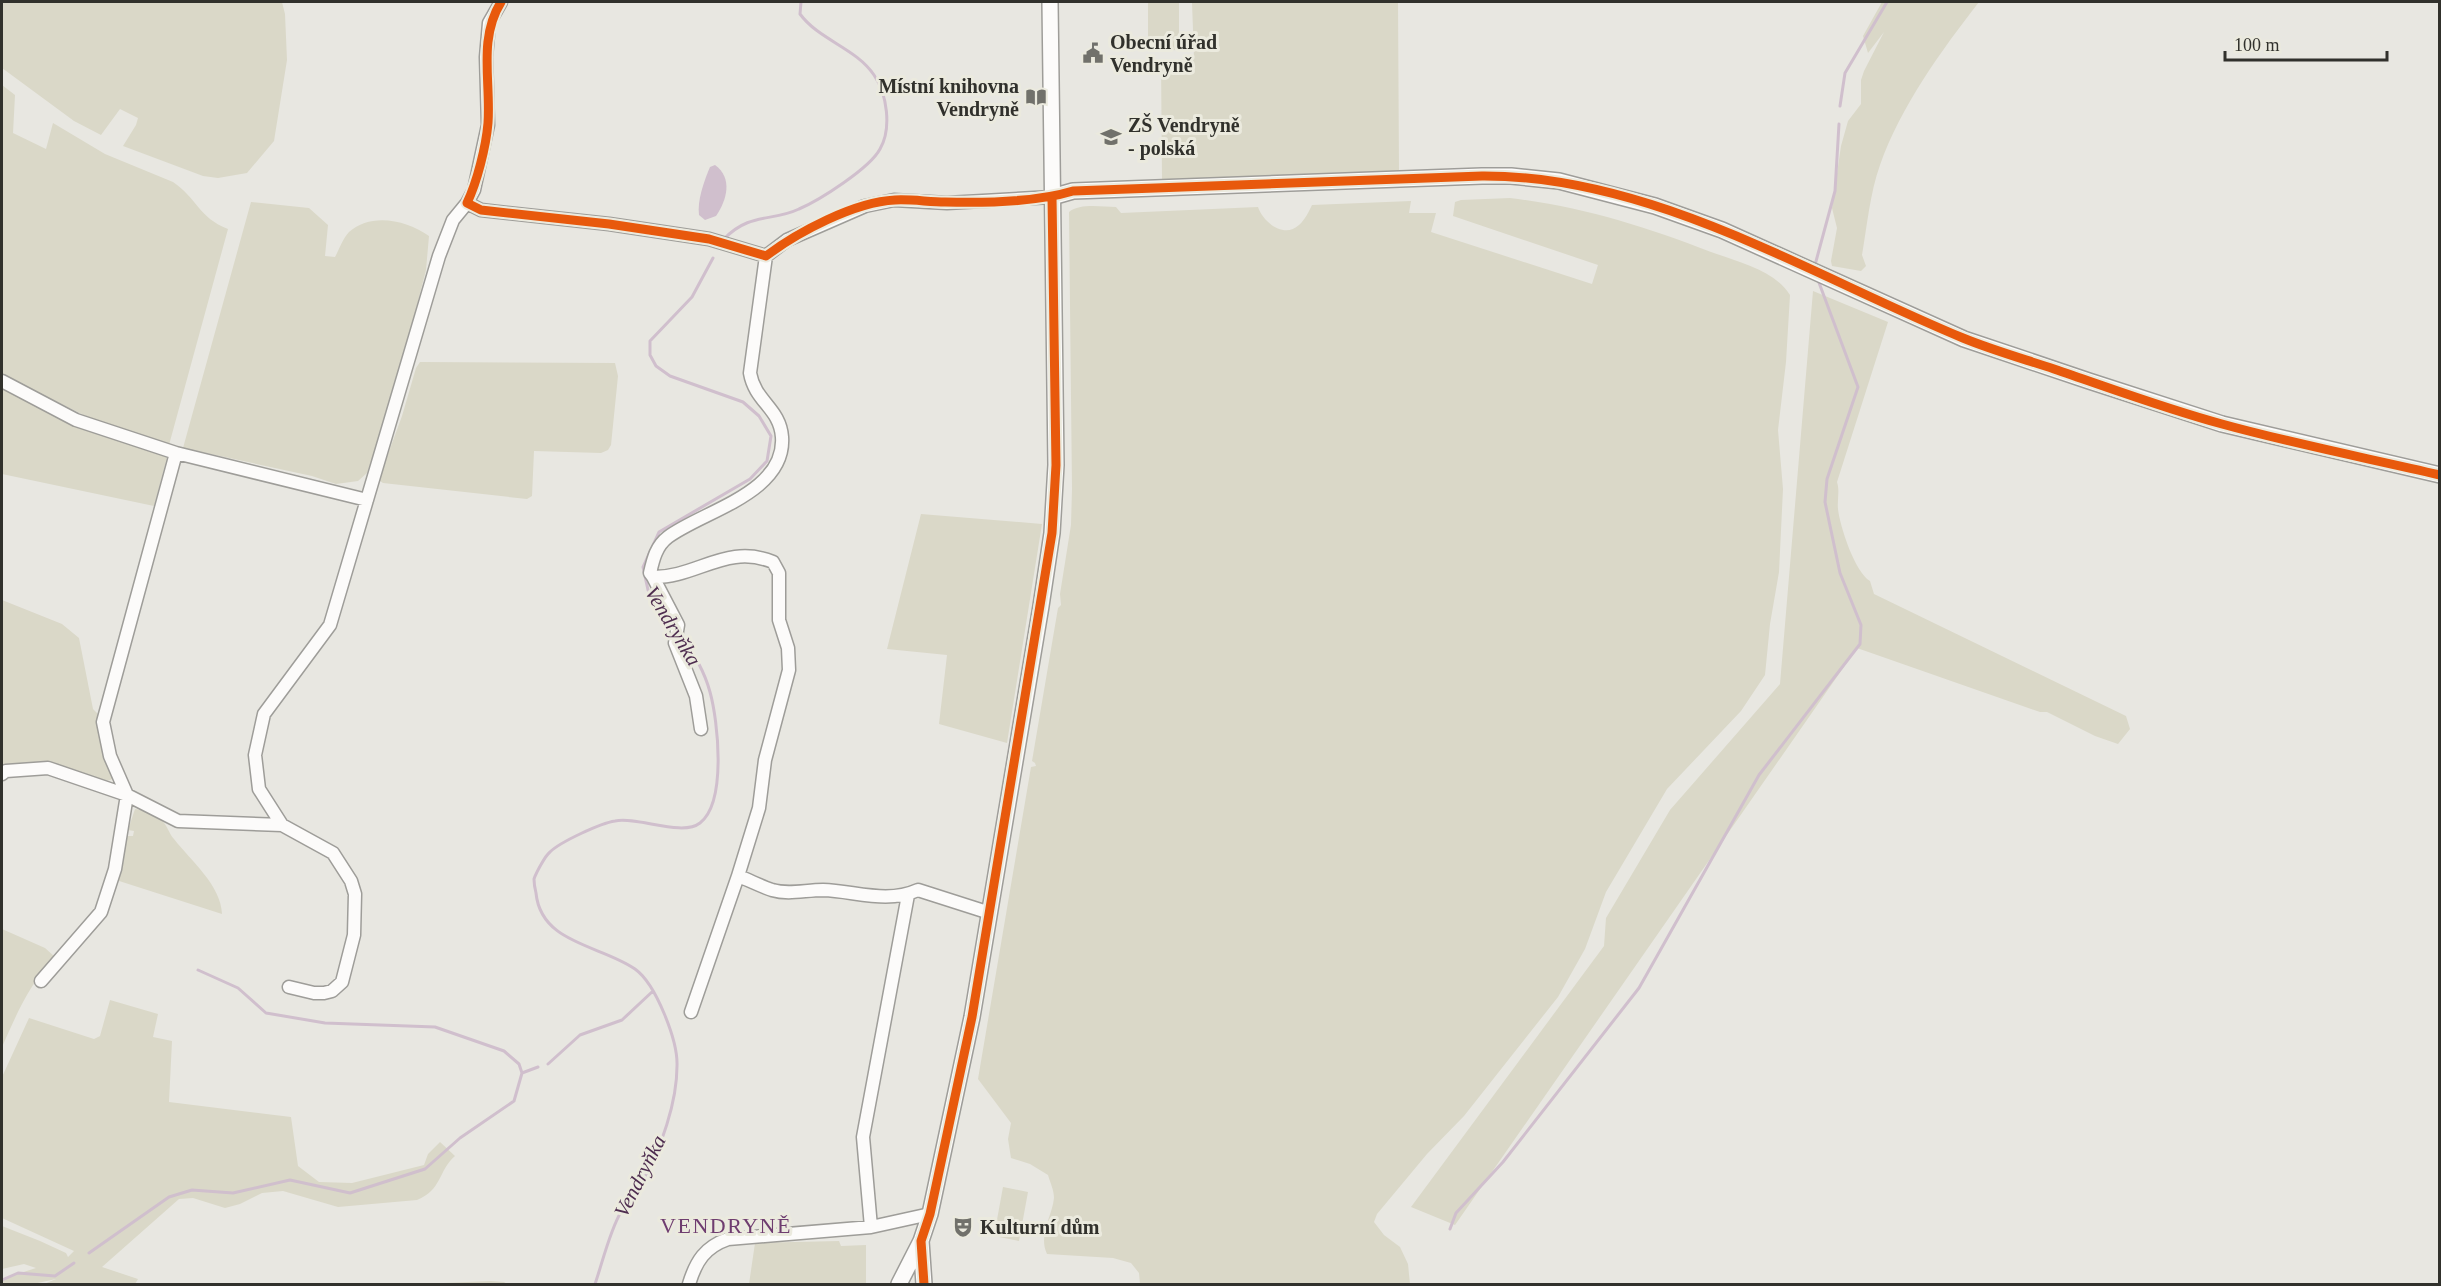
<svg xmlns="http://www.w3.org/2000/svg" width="2441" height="1286" font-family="'Times New Roman',serif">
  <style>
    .green { fill: #dad8c8 }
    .water { fill: #d0bfcd }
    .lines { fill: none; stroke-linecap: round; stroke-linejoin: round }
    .stream { stroke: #d0bfcd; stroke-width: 3 }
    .minor-casing { stroke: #9e9d99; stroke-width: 15 }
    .tertiary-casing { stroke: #9e9d99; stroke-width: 18 }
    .minor { stroke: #fcfbfa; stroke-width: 12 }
    .tertiary { stroke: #fcfbfa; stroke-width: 15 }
    .cycleway-casing { stroke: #ebeade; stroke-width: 13 }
    .cycleway { stroke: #e8590c; stroke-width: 9 }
    .labels { text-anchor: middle; stroke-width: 6; stroke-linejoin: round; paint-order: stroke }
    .poi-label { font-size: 20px; font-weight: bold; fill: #31312c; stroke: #ebeade; text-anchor: start }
    .water-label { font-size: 21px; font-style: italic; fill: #4e2d4f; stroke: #ebeade }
    .quarter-label { font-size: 22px; letter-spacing: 1.5px; fill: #6f3d70; stroke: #ebeade }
  </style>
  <rect width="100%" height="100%" fill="#e8e7e1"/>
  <path class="green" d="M2,2H282L285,14L287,60L274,141L247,173L218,178L203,176L123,146L136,125L138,118L120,109L101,135L74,121L2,68Z
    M1148,2H1179V50L1148,51Z
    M1192,2H1398L1399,171L1162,180L1161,60L1194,59Z
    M1882,2H1979C1941,51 1901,106 1880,165C1870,193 1867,226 1862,255L1866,266L1861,271L1832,266L1831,261L1837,228L1832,208L1841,146L1848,121L1861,104V80L1864,71L1884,32L1868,53L1863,36Z
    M2,85L15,95L13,133L46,149L53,123L105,154L173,182C196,197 199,218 228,229L169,445L96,421L2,375Z
    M1510,198C1583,207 1643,226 1711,252C1739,262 1774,270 1790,295L1786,362L1778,430L1783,489L1779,572L1770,624L1765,675L1741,711L1667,789L1606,892L1585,949L1558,997L1464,1116L1427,1154L1377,1214L1374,1222L1384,1235L1400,1247L1408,1264L1410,1284H1140L1139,1273L1131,1263L1113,1258L1047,1254C1038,1235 1052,1217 1054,1198C1054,1190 1050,1182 1048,1175L1030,1164L1011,1158L1008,1139L1011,1123L978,1079L1031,767L1036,766L1035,763L1032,761L1058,608L1061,605L1060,594L1071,525L1072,489L1069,212C1080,203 1102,207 1116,207L1121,213L1258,207C1263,222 1284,239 1299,225C1305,220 1309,211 1312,205L1411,201L1409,213H1436L1431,232L1592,284L1598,265L1453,216L1455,202L1461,200Z
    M251,202L309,208L328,225L325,256L335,257C339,250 343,238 349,232C371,212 407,220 429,236L426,270L395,391L367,473L358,481L336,484L312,476L183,448Z
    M1813,291L1888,322L1837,482C1840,491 1837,500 1838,509C1840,527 1855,572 1870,581L1874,594L2126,716L2130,729L2118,744L2095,736L2047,712H2040L1857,648L1455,1225L1411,1207L1604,946L1606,918L1670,810L1780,684Z
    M420,362L615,363L618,376L611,445L608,450L601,453L534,451L532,496L527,499L383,483L380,481V476L402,416L416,368Z
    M2,386L85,427L167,457L154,506L2,474Z
    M921,514L1042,524L1007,743L939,724L947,655L887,649Z
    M2,600L62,624L79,638L93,709L98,714L101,740L112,774V779C96,788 57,763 39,762C26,762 13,766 2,770Z
    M135,809C143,810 154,814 161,820C167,824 169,834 174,839C191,861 221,885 222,914L116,880L127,836H133L134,831L128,830Z
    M2,929L45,948L55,957C30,983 16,1015 2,1047Z
    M110,1000L158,1014L153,1037L172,1041L169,1102L291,1117L298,1166L319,1182L352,1183L424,1165L428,1154L440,1142L455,1156C438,1171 442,1190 417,1200L338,1207L283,1191L262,1193L240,1204L225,1208L193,1198L179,1199L102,1267L138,1279L135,1284H44L56,1279L33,1284H2V1279L36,1268L24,1264L2,1269V1226L40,1241L66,1253L68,1257L74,1251L2,1218V1077L29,1018L94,1039L100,1036Z
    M1003,1187L1028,1192L1019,1241L994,1236Z
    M839,1241L841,1246L866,1245V1284H749L755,1243Z
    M491,1281L504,1282L507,1284H420Z"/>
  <path class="water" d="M715,165C733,178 727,200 716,216L705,220L699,215C697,201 704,181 710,167Z"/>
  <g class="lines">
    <path class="stream" d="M1840,106L1845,73L1887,2
      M724,239C750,212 772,222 799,209C820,200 870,168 880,149C892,128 887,94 874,75C856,48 819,40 800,14L801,2
      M1815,265L1835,191L1839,124
      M667,616L648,590L643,567L659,532L750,479L767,461L771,436L759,416L743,402L670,376L656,366L650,355V341L692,297L713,258
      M198,970L238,988L266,1013L325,1023L435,1027L504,1051L519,1064L522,1073
      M548,1064L580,1035L622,1020L653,991
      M1450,1229L1456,1213L1503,1162L1639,988L1759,775L1860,644L1861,625L1840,573L1825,502L1827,479L1858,387L1818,280
      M89,1253L169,1197L192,1190L233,1193L290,1180L350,1193L425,1169L460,1138L514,1101L522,1073L538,1067
      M2,1280L18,1273L55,1276L74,1263
      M595,1284C602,1264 610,1230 621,1212C628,1200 638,1190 644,1179C661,1147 677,1103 677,1066C678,1041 656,984 635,969C601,945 541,944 536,893C535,889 534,883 534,879C536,873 545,856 550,852C560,842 601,823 615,821C637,816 682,837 700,823C727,802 718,721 710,692C705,673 693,651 681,636"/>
    <g class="minor-casing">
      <path id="minor" d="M467,203L481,210L609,224L709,239L766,256L787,240L865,206L894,200L947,203L1052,197
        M766,256L750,373C755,402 780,408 782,437C786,493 703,511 668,537C656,546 653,560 650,573L653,577C696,578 727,543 773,562L779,573V620L788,648L789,670L765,760L759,808L738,876C749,880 760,886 772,890C789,895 805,890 823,890C855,891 887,904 918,890L990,913
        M2,381L76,420L176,453L367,500
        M653,577L678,625L675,643L696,696L701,729
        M2,774L6,771L48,768L127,795L110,756L103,722L176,453
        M282,825L259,789L255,755L264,714L330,625L439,256L453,220L467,203L474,190L488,125L486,57L489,23L501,2
        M41,981L101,912L115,869L127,795L178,821L282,825L333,853L351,881L355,894L354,935L342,982L332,991L324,993H314L289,987
        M691,1012L738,876
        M871,1227L863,1137L908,895
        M689,1284C696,1261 705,1247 728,1239L871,1227L930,1214"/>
    </g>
    <g class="tertiary-casing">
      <path id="tertiary" d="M1052,197L1073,191L1482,176H1511L1559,181L1655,206L1722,230L1964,339L2089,381L2222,424L2440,475
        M921,1241L924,1284
        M899,1284L921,1241L930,1214L972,1017L1041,606L1052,533L1056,465L1050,2"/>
    </g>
    <use href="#minor" class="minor"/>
    <use href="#tertiary" class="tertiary"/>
    <g class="cycleway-casing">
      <path id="cycleway" d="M501,2C478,39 491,82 488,123C486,147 477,182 467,203L481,210L609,224L709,239L766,256C798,232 854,202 895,200C911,199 929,202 945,202C984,203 1037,202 1073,191L1482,176C1652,175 1810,275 1963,338C1992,350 2024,359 2054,369C2110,388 2166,409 2222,424C2294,444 2367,458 2440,475
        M924,1284L921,1241L930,1214L972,1017L1052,533L1056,465L1052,197"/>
    </g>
    <use href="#cycleway" class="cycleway"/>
  </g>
  <defs>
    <g id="civic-bare" transform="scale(1.62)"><path d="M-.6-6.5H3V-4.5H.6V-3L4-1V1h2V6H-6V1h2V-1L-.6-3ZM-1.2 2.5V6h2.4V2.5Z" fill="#71716b" stroke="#ebeade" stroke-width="2.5" paint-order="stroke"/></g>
    <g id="library-bare" transform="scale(1.62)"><path d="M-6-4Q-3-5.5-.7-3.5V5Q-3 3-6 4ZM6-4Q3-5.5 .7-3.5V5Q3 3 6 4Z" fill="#71716b" stroke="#ebeade" stroke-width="2.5" paint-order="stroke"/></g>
    <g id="school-bare" transform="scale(1.62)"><path d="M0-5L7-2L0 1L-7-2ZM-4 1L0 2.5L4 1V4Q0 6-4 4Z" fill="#71716b" stroke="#ebeade" stroke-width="2.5" paint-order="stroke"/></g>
    <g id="theatre-bare" transform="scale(1.62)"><path d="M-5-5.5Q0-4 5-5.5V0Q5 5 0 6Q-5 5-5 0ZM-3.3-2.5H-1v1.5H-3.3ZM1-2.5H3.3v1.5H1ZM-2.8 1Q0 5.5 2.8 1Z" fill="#71716b" stroke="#ebeade" stroke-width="2.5" paint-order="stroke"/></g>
  </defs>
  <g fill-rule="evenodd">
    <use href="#civic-bare" x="1093" y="53"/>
    <use href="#library-bare" x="1036" y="97"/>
    <use href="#school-bare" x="1111" y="137"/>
    <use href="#theatre-bare" x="963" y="1227"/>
  </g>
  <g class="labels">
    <g class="poi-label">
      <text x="1110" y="49">Obecní úřad<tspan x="1110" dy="23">Vendryně</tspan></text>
      <text x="1019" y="93" text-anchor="end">Místní knihovna<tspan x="1019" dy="23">Vendryně</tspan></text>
      <text x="1128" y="132">ZŠ Vendryně<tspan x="1128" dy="23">- polská</tspan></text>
      <text x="980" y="1234">Kulturní dům</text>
    </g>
    <g class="water-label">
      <text transform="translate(673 626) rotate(59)" y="7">Vendryňka</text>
      <text transform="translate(640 1176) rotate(-63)" y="7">Vendryňka</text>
    </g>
    <g class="quarter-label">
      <text x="726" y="1233">VENDRYNĚ</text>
    </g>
  </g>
  <rect width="2441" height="1286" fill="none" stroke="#31312c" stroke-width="6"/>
  <path d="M2225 51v9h162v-9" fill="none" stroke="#31312c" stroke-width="3"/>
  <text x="2234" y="51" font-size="18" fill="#31312c" stroke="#ebeade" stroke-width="4.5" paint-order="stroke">100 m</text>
</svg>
